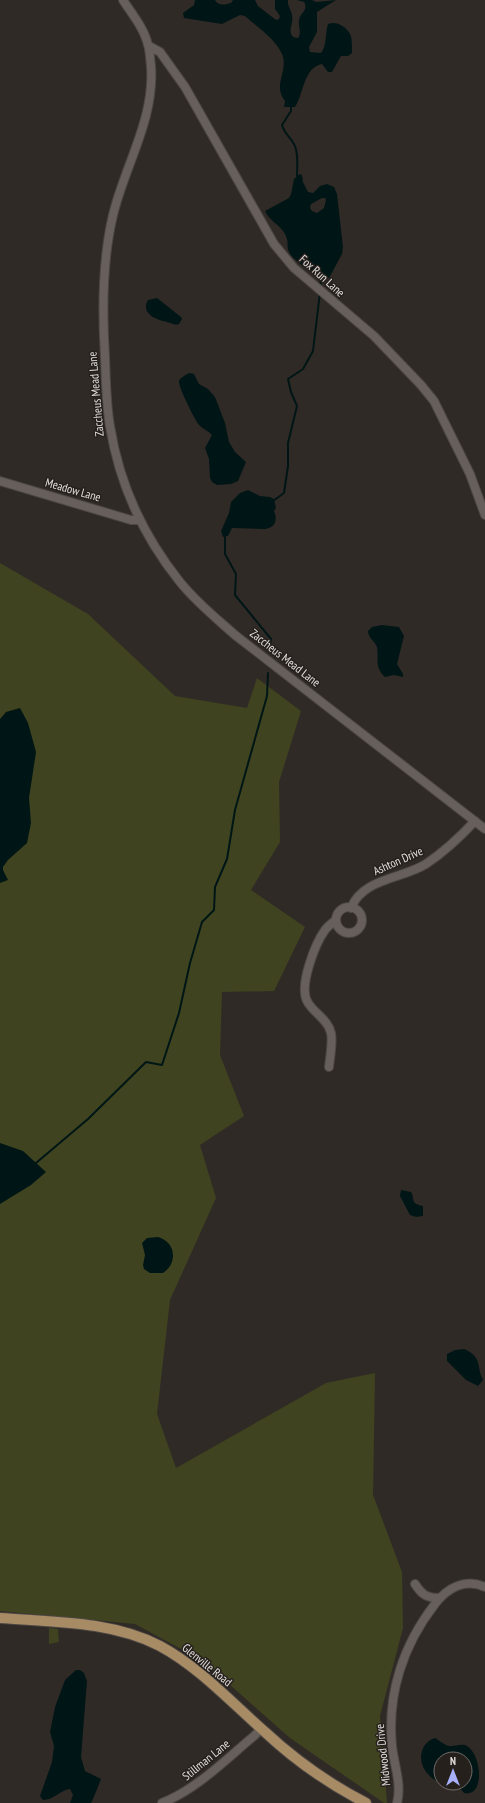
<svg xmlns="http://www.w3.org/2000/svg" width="485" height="1803" font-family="'PT Sans Narrow',sans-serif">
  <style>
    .green { fill: #3f431f }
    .water { fill: #001616; fill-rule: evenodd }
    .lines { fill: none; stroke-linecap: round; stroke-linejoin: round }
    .stream { stroke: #001616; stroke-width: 2 }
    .minor-casing { stroke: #4c4744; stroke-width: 10 }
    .major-casing { stroke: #4c4744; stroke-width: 12 }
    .minor { stroke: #665f5b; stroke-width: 8 }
    .major { stroke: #a78b65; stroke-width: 10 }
    .labels { text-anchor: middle; stroke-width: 3; stroke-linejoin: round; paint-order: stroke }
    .street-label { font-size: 12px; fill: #e1dddb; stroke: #26201d }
  </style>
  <rect width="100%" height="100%" fill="#302a26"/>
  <path class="green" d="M0,563L88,614L175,696L247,708L257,678L301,711L279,782L280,842L251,890L305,927L274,991L222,992L220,1055L244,1116L200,1145L216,1198L170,1300L157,1414L176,1468L326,1383L375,1373L373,1495L402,1572L403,1628L380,1716L387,1803H384L290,1738L203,1661L135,1624L0,1611Z
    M49,1628L58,1629L59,1642L49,1644Z"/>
  <path class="water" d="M195,0H215C218,6 225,5 231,3L233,0H255L258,6L276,20L279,19L280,16L275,9V0H288C287,6 291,9 292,15C294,24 287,30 293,37L298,38C302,32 298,26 299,20C300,13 309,10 304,2L297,0H312L316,2L336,0L317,12V32L309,47L310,52L321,53C327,46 325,33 328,24C337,20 348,28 351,36C352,41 352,47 352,53L348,56H341L332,72H328L322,64C303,68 304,94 295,107H284L285,101C272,85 289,71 282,54C274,37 258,28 245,16L240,15L222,24L184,18L183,13L194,5Z
    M300,174L302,175L303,182L308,192L313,193L320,186L327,184L334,187L337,194L343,247L342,254L329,278C320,280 293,261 289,252C286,244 290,241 283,231C278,224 268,219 265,211L289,198L291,194L294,179ZM322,198H325L326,200L324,208L317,213L312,211L310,208L311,204Z
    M157,298L181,317L182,319L179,324C174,326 172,323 167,322C157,320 140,314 148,300Z
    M189,373L194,374L199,384L208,389L215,397L225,423L229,442L235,452L246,462L238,481L231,484L217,485L212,482L210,478L209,459L205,448L212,435C208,431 203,429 199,425C195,420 178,387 179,381C181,377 186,375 189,373Z
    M248,490L260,496L270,497L274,499L276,508L274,511C278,520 275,528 265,529L232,528L228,536L223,537L221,531L229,513L231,502L240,493Z
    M382,625L399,627L404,636L397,664L403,674V677L394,675L385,677C374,667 379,659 377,647C375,641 368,638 368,631L372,627Z
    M20,708L28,723L36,752L29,798L31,823L27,843L8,860L3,867V870L8,880L0,883V719L6,712Z
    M0,1143L23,1151L46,1172L31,1185L0,1204Z
    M401,1190L411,1192C416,1200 409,1203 423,1206V1216L416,1217L410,1215L400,1196Z
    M158,1237C176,1242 178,1263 163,1273H150L144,1269L143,1265L145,1255L142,1243L147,1238Z
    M464,1349C483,1357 476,1366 483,1380L478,1386L466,1380L447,1361V1354L455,1350Z
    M76,1670H80L84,1673L87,1681L81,1757L85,1771L101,1779C99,1784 94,1798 91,1803H70L73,1795L70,1789C60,1790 54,1800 43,1800L40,1796L52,1762L54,1746L50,1732L55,1707L65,1680Z
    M435,1738C439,1740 444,1745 449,1746C454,1747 461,1743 467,1746C482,1755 485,1798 464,1793L456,1783H465V1759H441V1783C436,1781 431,1778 428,1774C417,1763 419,1743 435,1738Z"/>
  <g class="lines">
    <path class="stream" d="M291,106V111L282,125C284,133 290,137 294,144C299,153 297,166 297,176
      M320,288L321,277
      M273,501L284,493L288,466V443L297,406L291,392L288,379L303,369L313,351L320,292
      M225,536V554L236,574L235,595L271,639L270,644
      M36,1163L88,1119L146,1062L162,1065L179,1013L190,963L202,922L214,910L215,887L227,859L235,810L267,696L268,673"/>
    <g class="minor-casing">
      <path id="minor" d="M123,0C132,14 144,28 148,45C150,51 150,59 151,66C155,119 125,165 113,215C102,261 102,310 105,357C106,380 106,403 110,426C119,483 144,537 180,582C196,602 216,618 235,635L485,829
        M149,46L160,52L185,87L274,244L294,268L374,336L421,385L434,401L470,474L485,515
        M0,481L131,520H139
        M336 920a13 13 0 1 1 26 0a13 13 0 1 1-26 0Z
        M351,908C363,878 402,879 426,864C444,852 460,837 475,821
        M329,1067C330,1056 333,1043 331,1033C328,1019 313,1013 307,1001C299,985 315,944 325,930C328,926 332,923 336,920
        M415,1584C422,1595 427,1598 440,1598
        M162,1803C197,1789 225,1760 254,1736L261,1729
        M397,1803C402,1784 394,1765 392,1746C387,1694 403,1645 435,1604C447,1588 465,1578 485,1587"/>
    </g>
    <g class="major-casing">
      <path id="major" d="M0,1618C53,1622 112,1621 160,1646C199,1667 232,1703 265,1732C295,1760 329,1784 366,1803"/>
    </g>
    <use href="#minor" class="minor"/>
    <use href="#major" class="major"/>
  </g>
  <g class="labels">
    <g class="street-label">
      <text transform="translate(322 276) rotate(42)" y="4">Fox Run Lane</text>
      <text transform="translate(96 394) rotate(-95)" y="4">Zaccheus Mead Lane</text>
      <text transform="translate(73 490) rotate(16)" y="4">Meadow Lane</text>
      <text transform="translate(285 658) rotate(38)" y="4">Zaccheus Mead Lane</text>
      <text transform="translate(398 861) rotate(-24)" y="4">Ashton Drive</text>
      <text transform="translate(207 1665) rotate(39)" y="4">Glenville Road</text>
      <text transform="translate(383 1755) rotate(-96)" y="4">Midwood Drive</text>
      <text transform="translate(206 1760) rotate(-39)" y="4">Stillman Lane</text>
    </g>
  </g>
  <g transform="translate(453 1771)"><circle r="19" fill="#26201d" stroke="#716c69"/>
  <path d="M0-3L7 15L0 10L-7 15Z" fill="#a8b0fc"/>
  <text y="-6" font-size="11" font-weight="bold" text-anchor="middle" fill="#e1dddb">N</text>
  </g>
</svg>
